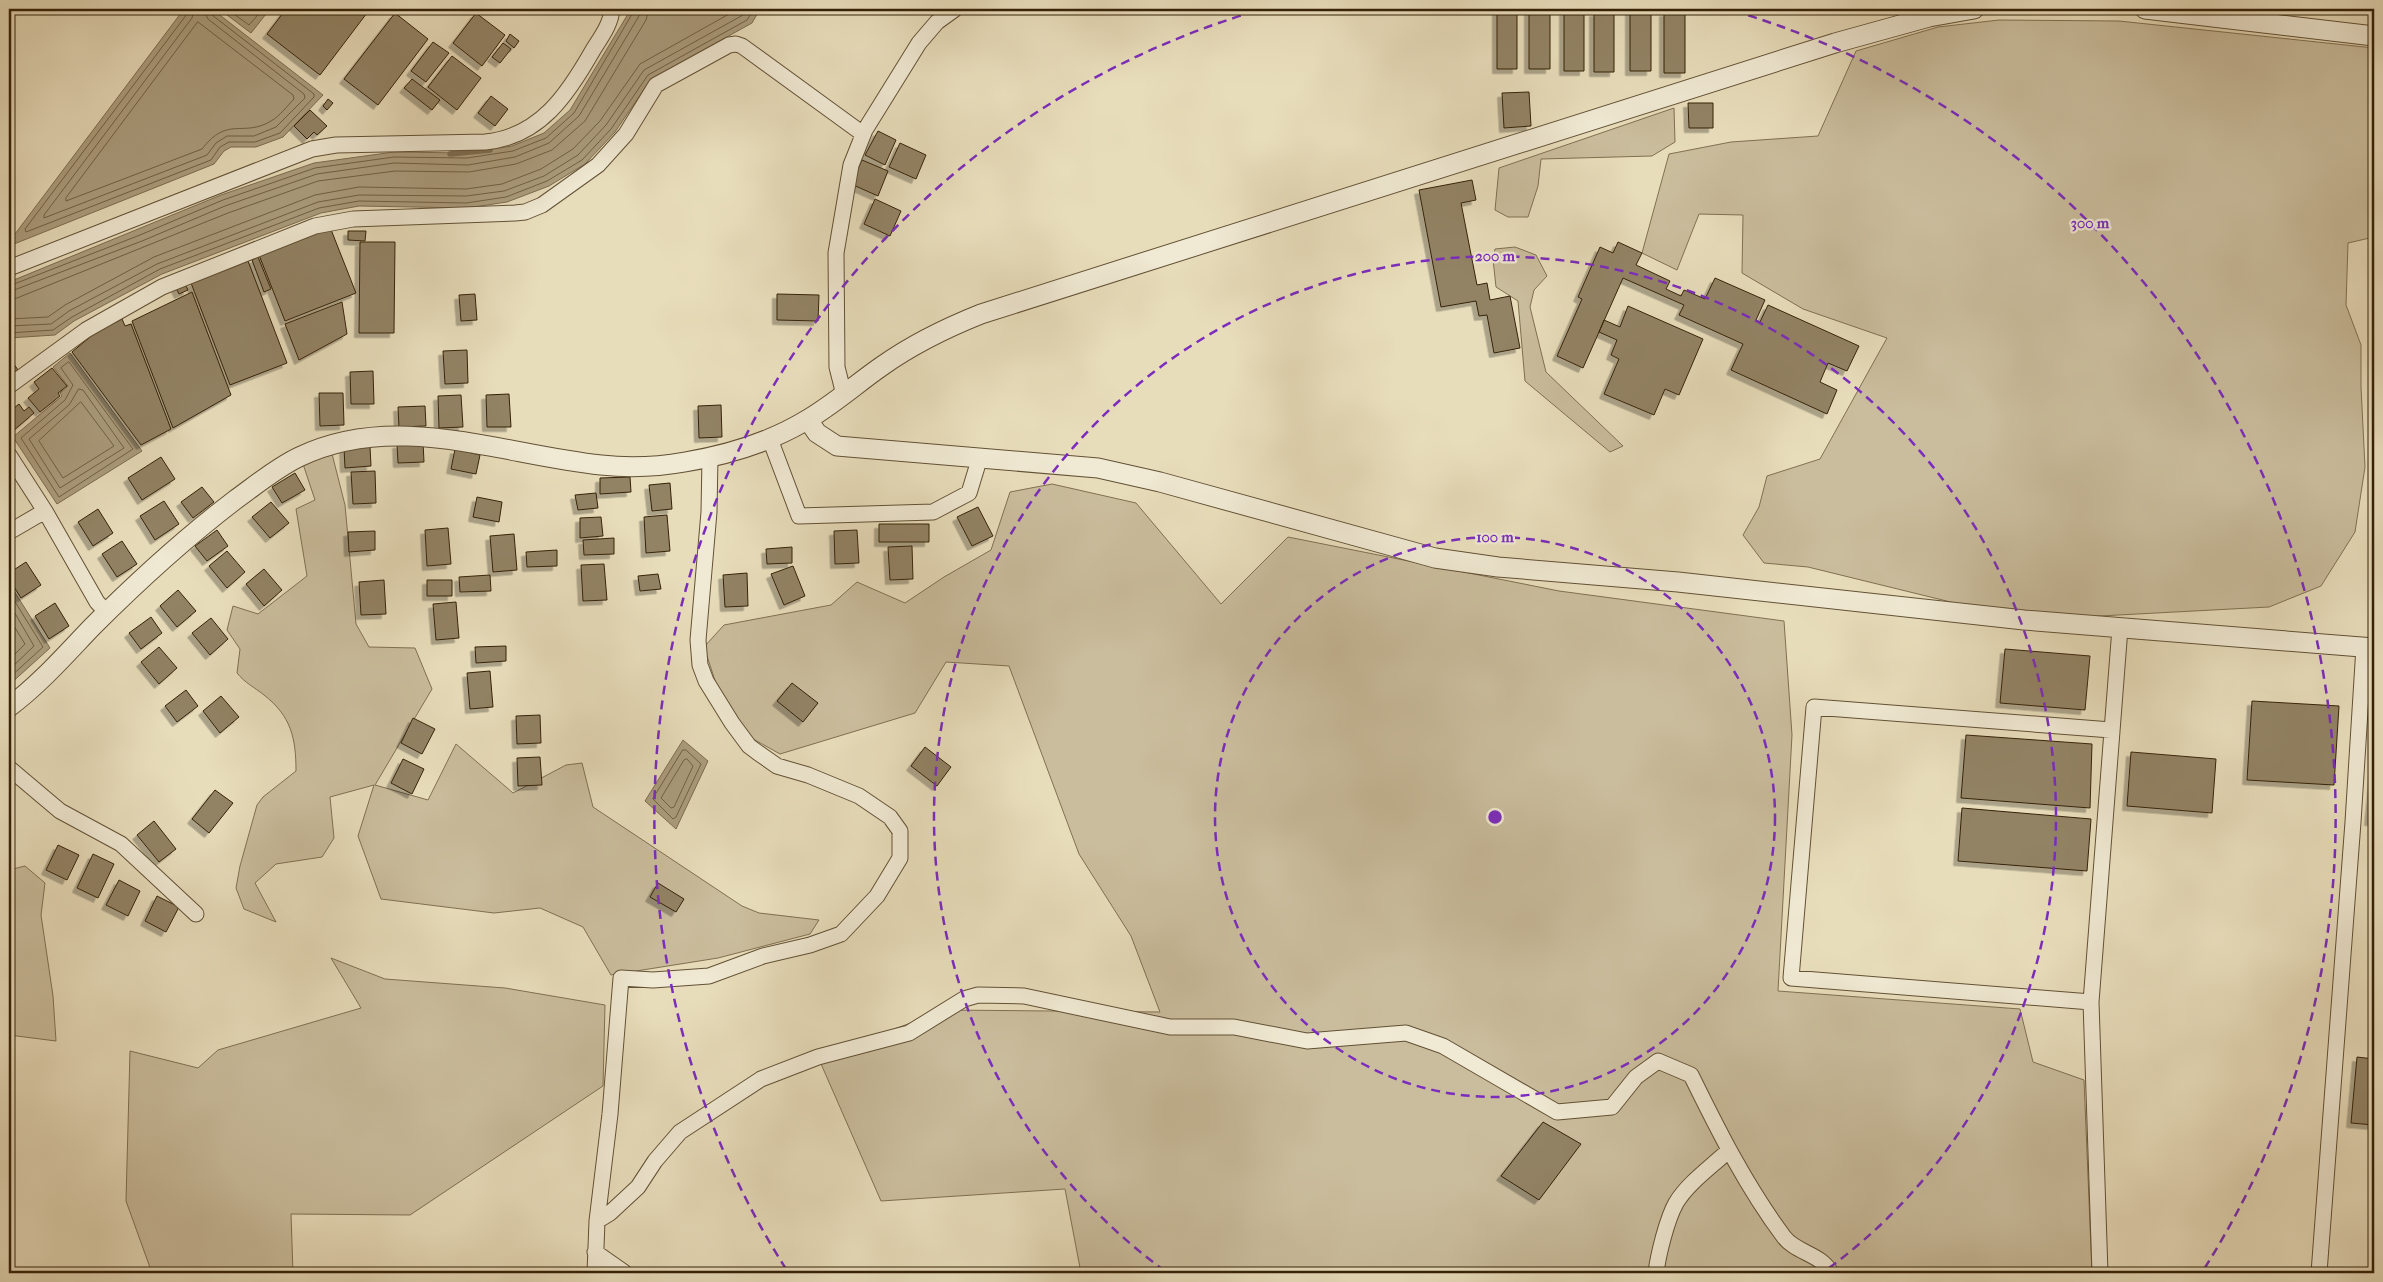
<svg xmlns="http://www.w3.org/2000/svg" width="2383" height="1282" font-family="'IM FELL French Canon',serif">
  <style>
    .green { fill: #cabd9d; stroke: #807052 }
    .water { fill: #ab9d7e; stroke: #7c6c4f }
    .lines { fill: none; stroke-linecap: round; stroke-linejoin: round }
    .shore { stroke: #706043; stroke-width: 1 }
    .stream { stroke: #7c6c4f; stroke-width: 5.5 }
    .building { fill: #928365; stroke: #352208; filter: url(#shadow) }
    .minor-casing { stroke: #625135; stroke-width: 17 }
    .tertiary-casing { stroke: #625135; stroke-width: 21 }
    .minor { stroke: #f0e9d3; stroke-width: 15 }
    .tertiary { stroke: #f0e9d3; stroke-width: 19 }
    .ring { fill: none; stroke: #7b2cbf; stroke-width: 2.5; stroke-dasharray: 9 6 }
    .centre { fill: #7b2cbf; stroke: #f0e9d3; stroke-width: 2.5 }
    .ring-label { font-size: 15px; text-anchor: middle; font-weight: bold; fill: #7b2cbf; stroke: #f0e9d3; stroke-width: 4.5; stroke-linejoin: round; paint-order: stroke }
  </style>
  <defs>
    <filter id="shadow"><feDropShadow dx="-4.5" dy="4.5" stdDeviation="0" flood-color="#0004"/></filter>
  </defs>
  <rect width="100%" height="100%" fill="#e8ddbb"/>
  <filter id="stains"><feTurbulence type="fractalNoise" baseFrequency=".004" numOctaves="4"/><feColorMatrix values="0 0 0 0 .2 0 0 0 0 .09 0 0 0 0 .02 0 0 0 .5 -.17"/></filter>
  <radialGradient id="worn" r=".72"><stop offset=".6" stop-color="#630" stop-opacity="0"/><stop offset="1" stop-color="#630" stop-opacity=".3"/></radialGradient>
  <path class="green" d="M1999,20L2119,21L2374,48V237L2348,243L2346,305L2361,345V387L2365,467L2355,532L2321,586L2269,607L2024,620L1808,567L1764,563L1743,535L1759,507L1767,476L1820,459L1887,338L1803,309L1742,273L1743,215L1699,214L1677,270L1642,253L1669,154L1731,142L1818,136L1856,51L1938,27Z
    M1674,108L1675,142L1652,156L1541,159L1538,186L1528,217H1508L1495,210L1499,168Z
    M1515,247L1536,255L1547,276L1534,290L1530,307L1546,372L1623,446L1610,452L1525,381L1518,301L1496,287L1493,259L1495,249Z
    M331,450L345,505L356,624L369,647L415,648L432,689L375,785L428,800L456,744L513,793L566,765L582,763L593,807L742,906L759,913L819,920L810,934L718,958L611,975L583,927L540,908L494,913L381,899L358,836L374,785L330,797L334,838L322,857L276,864L255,883L276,922L244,909L236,888L240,866L257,805L263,797L296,771C296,738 291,716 264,695C254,687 245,683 237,673L240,649L227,630L233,606L258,614L307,576L296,509L315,500L303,464Z
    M1052,484L1136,503L1221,604L1288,537L1559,591L1784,621L1792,735L1778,991L2020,1009L2033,1062L2084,1080L2092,1273H1081L1065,1189L881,1201L818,1057L946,1010L1160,1012L1131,936L1079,854L1009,666L946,662L915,713L780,754L730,726L704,647L724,625L831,605L857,582L905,603L944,577L991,550L1010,492Z
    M25,866L45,883L41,915L53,996L56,1041L9,1035V870Z
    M331,958L385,979L505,988L605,1005L603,1086L410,1215L291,1214L293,1273H152L126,1201L130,1051L198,1068L218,1050L361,1008Z"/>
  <path class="water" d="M184,9H212L323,95L283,137L256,147H231L224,151L214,164L9,246V242Z
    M219,9H270L251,33Z
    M631,9H760L752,23L651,79L615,132L585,164L549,186L507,202L467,208L359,206L321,213L162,274L74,321L55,335L9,338V282L221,195L314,163L394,152L467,153L512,146L544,133L570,110Z
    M70,353L142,451L57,504L13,437L62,396L60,393L68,386L53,367Z
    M9,583L50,648L9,685Z
    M683,740L708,761L676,829L645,801Z"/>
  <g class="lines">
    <path class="shore" d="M188,9L187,14L25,229L26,232L211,160L220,147L229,142H255L280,133L314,97V94L212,15L210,9
      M194,9L192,18L44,215V218L207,155L216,143L227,136H254L276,127L305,98L304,94L208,19L203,9
      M227,9L249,25L263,9
      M198,22L293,95L294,99C287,106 280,116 271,121C243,138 228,115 202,149L66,201V198Z
      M9,286L140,235L223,200L315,168L394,157L467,158L513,151L546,138L574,113L635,9
      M9,292L142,241L225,206L317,174L394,163L468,165L515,157L549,143L579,116L639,16L641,9
      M9,300L17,298L228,213L318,181L395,171L469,172L516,164L552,150L585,121L646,20L649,9
      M9,319L48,317L65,305L154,257L315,195L359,187L466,189L502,184L541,169L573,149L600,121L640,64L738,9
      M9,326L51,324L69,311L157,264L318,202L359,195L466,196L504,191L544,176L578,155L606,125L644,70L743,15L747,9
      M9,333L53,330L72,317L160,269L319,208L359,201L466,203L506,197L547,181L582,160L611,129L648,75L747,20L754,9
      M69,362L133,449L59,497L21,438L65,400L73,385L61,368Z
      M79,389L83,390L124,448L60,488L29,439L69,405Z
      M81,402L114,446L63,478L39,441Z
      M9,592L43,647L9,678
      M9,603L34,646L9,670
      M9,618L25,644L9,660
      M683,750H686L701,764L676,817L673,819L653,799Z
      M687,759L693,766L674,807L671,808L661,798L684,760Z"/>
    <path class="stream" d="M450,154L490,150"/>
  </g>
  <path class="building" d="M286,9H370L320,75L267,34Z
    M1497,9H1517V69H1497Z
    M1529,9H1550V69H1529Z
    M1630,10H1651V71H1630Z
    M1564,11H1584V71H1564Z
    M1594,12H1614V72H1594Z
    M1664,12H1685V73H1664Z
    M395,13L428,39L378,105L344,79Z
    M476,13L505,35L482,66L453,43Z
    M510,34L519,41L514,48L506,41Z
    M433,42L449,53L426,82L411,71Z
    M503,43L511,49L500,63L492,57Z
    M452,56L481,78L457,110L428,87Z
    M412,79L440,100L432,110L404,88Z
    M1529,92L1531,126L1504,128L1502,93Z
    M491,96L508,109L495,126L478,113Z
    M328,99L333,103L327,110L323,106Z
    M1688,103H1713V128H1689Z
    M310,110L327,126L317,135L314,132L307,139L294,126Z
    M878,131L896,140L885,165L865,155Z
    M900,143L926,155L916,179L889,167Z
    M862,160L888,171L878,196L851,184Z
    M1472,180L1476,200L1461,203L1477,285L1487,283L1490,300L1510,296L1520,348L1494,353L1487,315L1479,316L1476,301L1441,307L1419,190Z
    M875,199L901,211L890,236L864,224Z
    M330,227L356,293L285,321L259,255Z
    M348,231H366L365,241L348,240Z
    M360,242H395L394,333H359Z
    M1618,242L1642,253L1636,265L1670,281L1666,289L1681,296L1684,290L1705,299L1715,278L1765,300L1756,320L1760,322L1768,305L1859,346L1847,371L1828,363L1820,382L1837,390L1827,414L1731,370L1743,344L1679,315L1684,305L1623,278L1583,368L1557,356L1582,299L1578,297L1600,247L1613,253Z
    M258,257L271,289L264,292L252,260Z
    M248,261L287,363L230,385L191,283Z
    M185,284L188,290L179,294L176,288Z
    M192,292L231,395L173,428L132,321Z
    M475,294L477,320L461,321L459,295Z
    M777,294L819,295L818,321L777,320Z
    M342,302L347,334L299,360L285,324Z
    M1628,306L1703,339L1679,395L1665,389L1654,415L1604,394L1619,359L1611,355L1617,340L1599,332L1604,320L1620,327Z
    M122,319L125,326L131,324L171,429L141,445L72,352L96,332Z
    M467,350L468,383L445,384L443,351Z
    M9,357L18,370L9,376Z
    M52,368L67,386L58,393L60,396L40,412L28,398L39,389L34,382Z
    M373,371L374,404H351L350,372Z
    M319,393H343L344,425L320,426Z
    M509,394L511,427H487L486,395Z
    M461,395L463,427L439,428L438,396Z
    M19,404L24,411L29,407L34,413L13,431L9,426V412Z
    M721,405L722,437L699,438L698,406Z
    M425,406L426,426L399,427L398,407Z
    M423,442L424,462L398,463L397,444Z
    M370,447L371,466L345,468L344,448Z
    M455,449L480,455L476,474L451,469Z
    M161,457L175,479L142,500L128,478Z
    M375,471L376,503L353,504L351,472Z
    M295,473L305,490L282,503L272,487Z
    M630,477L631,492L600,494V478Z
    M670,483L672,509L652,511L649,485Z
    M202,487L214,502L193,518L181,502Z
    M596,493L598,508L578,510L575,495Z
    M477,497L502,502L499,522L473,517Z
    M164,501L179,524L155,540L140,516Z
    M271,502L289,523L270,538L252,517Z
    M978,507L993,536L972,546L957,517Z
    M98,509L113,533L93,546L78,522Z
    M667,515L670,551L646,553L644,517Z
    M601,517L603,536L580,538V518Z
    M879,524H929V542H879Z
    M448,528L451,564L427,566L425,530Z
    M217,530L228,546L207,561L195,546Z
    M857,530L859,563L835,564L834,531Z
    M375,531V550L349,552L348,532Z
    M514,534L517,570L493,572L490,536Z
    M614,538V554L584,555L583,540Z
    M122,541L137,564L117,577L102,554Z
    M912,546L913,579L890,580L888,547Z
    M792,547V563L767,564L766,549Z
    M557,550V566L527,567L526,552Z
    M227,551L245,572L227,588L209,566Z
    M26,562L41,585L21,598L9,579V573Z
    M604,564L607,600L583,601L581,565Z
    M793,566L805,596L784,605L771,574Z
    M264,569L282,590L264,606L246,584Z
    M747,573L748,606L725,607L723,575Z
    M658,574L661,589L640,591L638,576Z
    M490,575L491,591L460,592L459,577Z
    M384,580L386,614L361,615L359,582Z
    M427,580H452V596H427Z
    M178,590L196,611L177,627L160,606Z
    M456,602L459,638L436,640L433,604Z
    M55,603L69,626L49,639L35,616Z
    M151,617L162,633L141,649L129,633Z
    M211,618L228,639L210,655L192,633Z
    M506,646V661L476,663L475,647Z
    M159,647L177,668L159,684L141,662Z
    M2005,649L2090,656L2085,710L2000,703Z
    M490,671L493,707L470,709L467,673Z
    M792,683L818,703L803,722L777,701Z
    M186,690L198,706L177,722L165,706Z
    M221,696L239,717L220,733L203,711Z
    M2252,701L2339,706L2334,785L2247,780Z
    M540,715L541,743L517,744L516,716Z
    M413,718L435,729L422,754L401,743Z
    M1966,735L2092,744L2090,808L1961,798Z
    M925,747L951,767L937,786L911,766Z
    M2131,752L2216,759L2212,813L2127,806Z
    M540,757L542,785L518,786L517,758Z
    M403,759L424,769L412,794L391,783Z
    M2374,766V821H2369Z
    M215,790L233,803L209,833L192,819Z
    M1962,808L2091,819L2087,871L1958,861Z
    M154,821L176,849L159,862L137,835Z
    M58,845L79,855L67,880L46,870Z
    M93,854L114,864L98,898L77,888Z
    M119,880L140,891L128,916L106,905Z
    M658,883L684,899L676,912L650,897Z
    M157,896L179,907L166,932L145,921Z
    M2357,1057L2374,1059V1125L2351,1123Z
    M1543,1122L1581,1144L1539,1200L1501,1176Z"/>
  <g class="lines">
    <g class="minor-casing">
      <path id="minor" d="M9,268L312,149L336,145L485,142C540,137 568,94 593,50C601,37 611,24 612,9
        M9,386L86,330L162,287L315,226L353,219L515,213L525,212L542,205L598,165L626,134L656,85L729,45L736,44L742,46L863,134
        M844,395L837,367L836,253L851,165L865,130L919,43L937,22L955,9
        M770,439L799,516L933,512L969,493L980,457
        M9,455L45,511L97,602L107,613
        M9,532L45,511
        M9,768L60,811L121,844L196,914
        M2091,1002L1791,978L1814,707L2111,730
        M597,1221L610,1213L638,1187L655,1161L680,1132L761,1079L818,1057L909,1033L964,999L978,995L1024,996L1170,1027H1234L1307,1041L1406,1033L1443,1046L1557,1112L1612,1107L1636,1077L1658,1061L1691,1075C1719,1132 1746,1186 1784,1237C1796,1253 1822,1254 1831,1273
        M595,1252L625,1273
        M595,1273L597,1221L610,1114L621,978L653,980L709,976L763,956L810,945L841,934L877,896L900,858V831L890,817L859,796L808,775L777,766L757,752L749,746L732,723L706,681L700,665L698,640L709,512L710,458
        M1656,1273C1658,1255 1667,1219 1676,1203C1688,1183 1711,1167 1728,1151
        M2100,1273L2091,1002L2120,628
        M2319,1273L2353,822L2364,647"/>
    </g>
    <g class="tertiary-casing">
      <path id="tertiary" d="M2145,9L2374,36
        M808,420L817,433L837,446L1098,468L1160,482L1435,558L1498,567L1678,582L2024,620L2374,648
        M9,707C40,684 66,654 93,626C138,581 184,539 235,500C256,485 276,468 299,457C396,410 502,455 601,465C629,468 657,467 685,462C727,455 768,443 805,421C833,405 856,384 882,366C913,344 946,328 981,314L1835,43L1929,17L1974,9"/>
    </g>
    <use href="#minor" class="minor"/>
    <use href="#tertiary" class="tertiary"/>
  </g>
  <g class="ring">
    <circle cx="1495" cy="817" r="280"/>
    <path d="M1165 1271A561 561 0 1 1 1825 1271"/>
    <path d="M786 1269A841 841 0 0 1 1256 11M1734 11A841 841 0 0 1 2204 1269"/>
  </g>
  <circle cx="1495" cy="817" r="8" class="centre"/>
  <g class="ring-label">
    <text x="2090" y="228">300 m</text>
    <text x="1495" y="261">200 m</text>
    <text x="1495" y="542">100 m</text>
  </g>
  <rect width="2383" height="1282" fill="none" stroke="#e8ddbb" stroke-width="30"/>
  <rect x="10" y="10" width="2363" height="1262" fill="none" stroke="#352208" stroke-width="2.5"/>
  <rect x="15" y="15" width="2353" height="1252" fill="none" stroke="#352208"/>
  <rect width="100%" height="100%" filter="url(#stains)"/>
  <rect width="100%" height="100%" fill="url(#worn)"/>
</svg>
